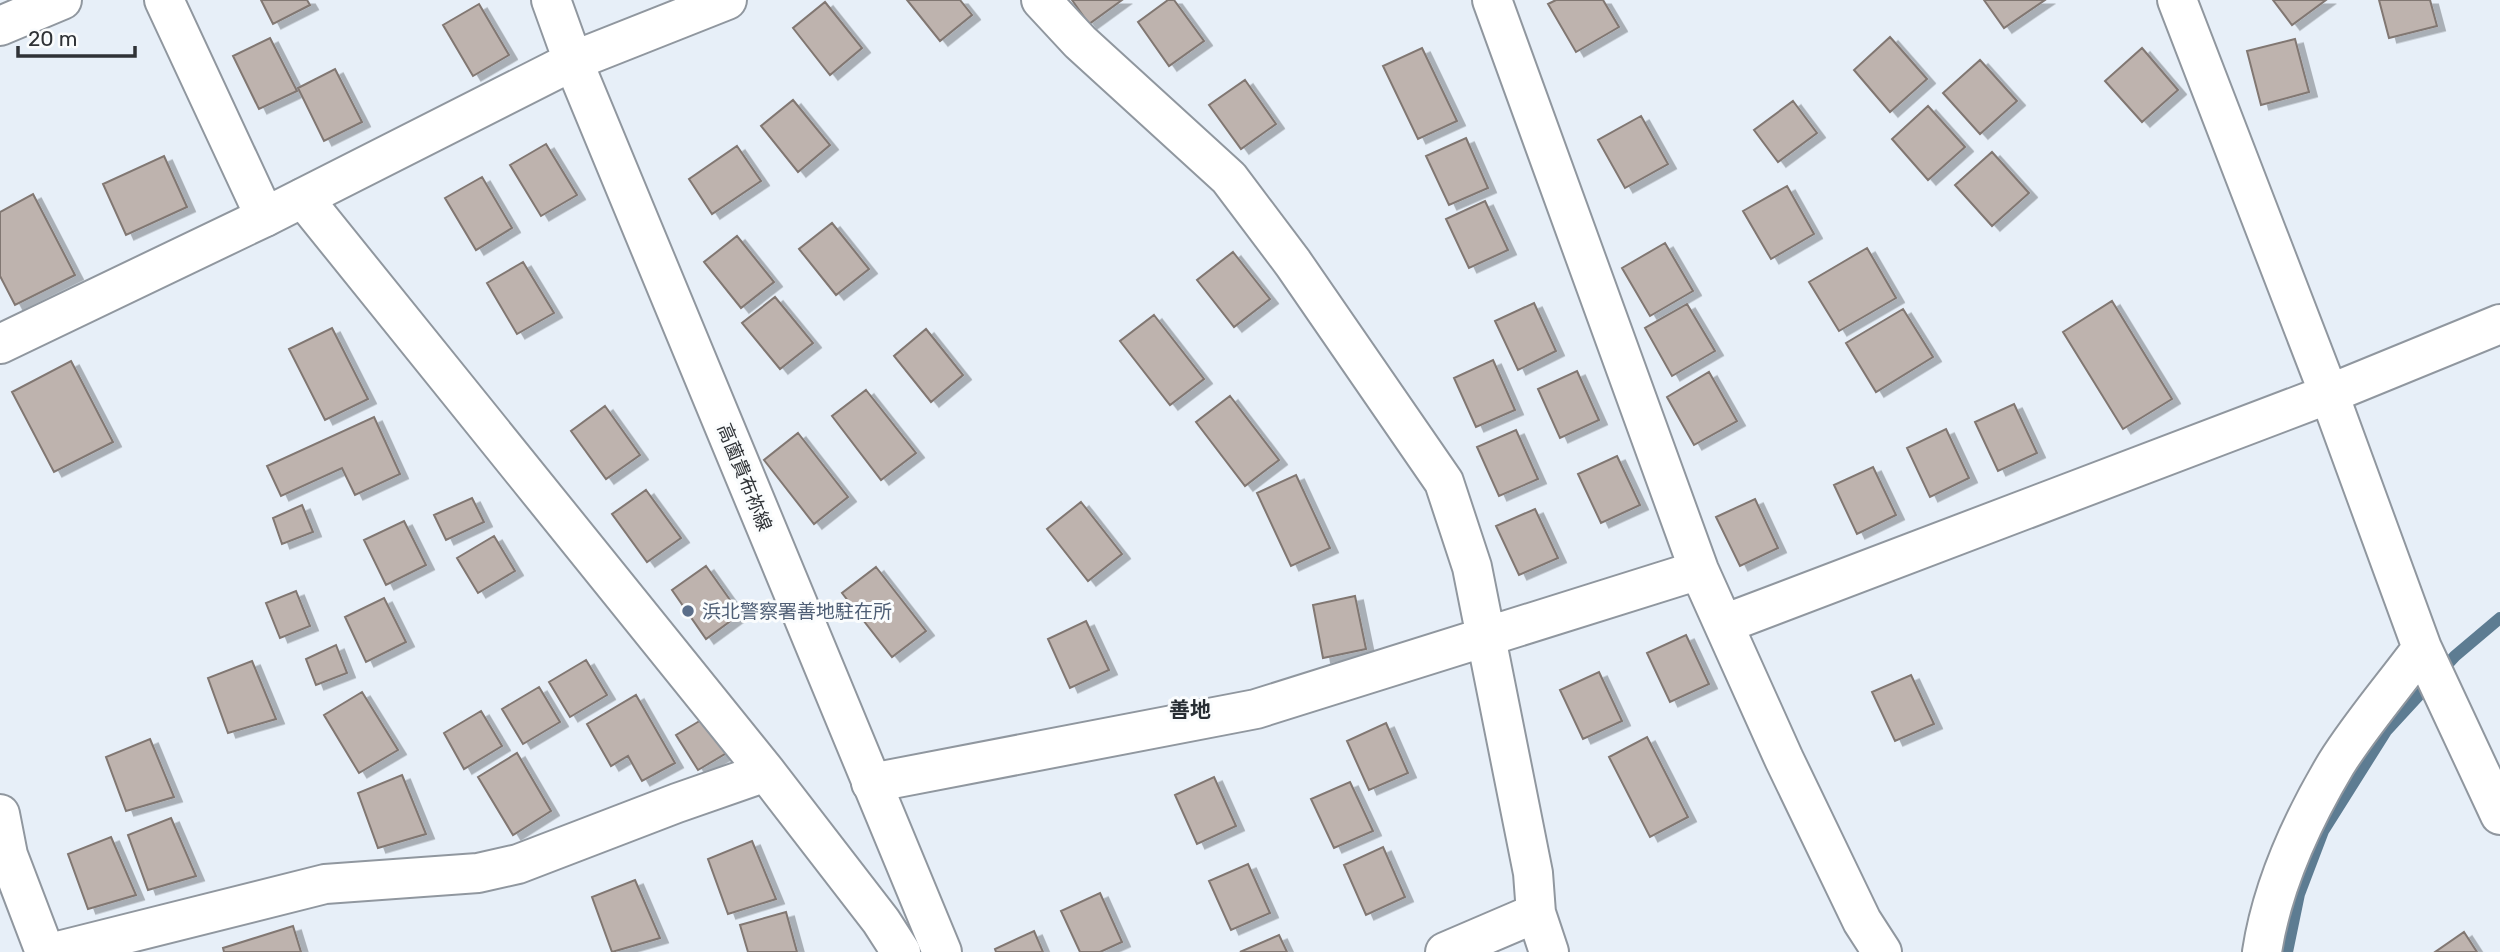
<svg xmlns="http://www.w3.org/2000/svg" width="2500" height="952" font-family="Rubik,'Noto Sans JP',sans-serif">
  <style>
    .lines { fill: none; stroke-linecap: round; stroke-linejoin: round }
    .stream { stroke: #5d7c92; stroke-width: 12 }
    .building { fill: #beb3ae; stroke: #817772; stroke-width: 2; filter: url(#shadow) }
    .street-casing { stroke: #90979f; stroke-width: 42 }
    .secondary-casing { stroke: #90979f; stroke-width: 42 }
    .street { stroke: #fff; stroke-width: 38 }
    .secondary { stroke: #fff; stroke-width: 38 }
    .service-dot { fill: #5c6f8a; stroke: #fafcfd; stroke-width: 2.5 }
    .labels { text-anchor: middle; stroke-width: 6; stroke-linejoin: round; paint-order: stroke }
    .street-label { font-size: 19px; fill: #2f3236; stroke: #fafcfd }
    .service-label { font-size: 19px; fill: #4e5e75; stroke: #fafcfd; text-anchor: start }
    .neighbourhood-label { font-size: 21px; font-weight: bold; fill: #272d33; stroke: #fafcfd }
  </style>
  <defs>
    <filter id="shadow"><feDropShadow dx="8" dy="4.5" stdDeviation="0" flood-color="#0004"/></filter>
  </defs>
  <rect width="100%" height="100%" fill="#e7eff8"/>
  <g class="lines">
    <path class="stream" d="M2287,952L2299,894L2323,831L2386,731L2455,656L2500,618"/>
  </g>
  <path class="building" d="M261,0H307L310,5L273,24Z
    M907,0H960L972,15L940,41Z
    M1072,0H1122L1089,24Z
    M1168,0H1174L1204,41L1169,66L1138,22Z
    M1556,0H1603L1619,27L1576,52L1548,4Z
    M1984,0H2045L2004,28Z
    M2273,0H2326L2292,25Z
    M2379,0H2430L2437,26L2389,38Z
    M825,2L862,48L830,75L793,28Z
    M479,4L509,55L473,76L443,25Z
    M1890,37L1927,79L1890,112L1854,70Z
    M270,38L297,91L259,109L233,56Z
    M2295,39L2309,92L2261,105L2247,51Z
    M1422,48L1457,121L1418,139L1383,66Z
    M2142,48L2178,90L2142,122L2105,81Z
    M1980,60L2017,101L1980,134L1943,93Z
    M335,69L362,122L324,141L298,88Z
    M1245,80L1276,124L1241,149L1209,105Z
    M793,100L830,145L798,172L761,126Z
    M1793,101L1817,133L1778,162L1754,130Z
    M1928,106L1965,147L1928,180L1892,139Z
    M1641,116L1668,164L1625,188L1598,140Z
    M1466,138L1488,188L1449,205L1426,156Z
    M546,144L577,195L541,216L510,165Z
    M737,146L761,181L712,214L689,179Z
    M1992,152L2029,193L1992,226L1955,185Z
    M164,156L187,207L126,235L103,184Z
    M482,177L512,228L476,250L445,198Z
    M1787,186L1814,234L1771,259L1743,211Z
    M33,194L75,275L15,305L0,276V212Z
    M1485,201L1508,250L1469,268L1446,219Z
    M832,223L869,269L836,295L799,249Z
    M737,236L774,282L741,308L704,262Z
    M1665,243L1693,291L1650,316L1622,268Z
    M1867,248L1896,298L1839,331L1809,282Z
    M1233,252L1270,299L1234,327L1197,280Z
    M523,262L554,313L517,334L487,283Z
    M775,297L813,343L780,369L742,323Z
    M2112,301L2172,399L2123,429L2063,332Z
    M1534,303L1556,351L1518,370L1495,321Z
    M1687,304L1715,351L1672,376L1645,328Z
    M1903,309L1933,357L1876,392L1846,343Z
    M1154,315L1204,379L1170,405L1120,341Z
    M332,328L368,399L325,420L289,349Z
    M926,329L963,375L931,402L894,356Z
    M1493,360L1515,410L1476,427L1454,378Z
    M71,361L113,442L54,472L12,392Z
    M1577,371L1599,420L1560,438L1538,389Z
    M1709,372L1737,421L1694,445L1667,397Z
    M866,390L916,453L881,480L832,416Z
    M1230,396L1279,460L1245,486L1196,422Z
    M2014,404L2037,453L1998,471L1975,422Z
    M605,406L640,455L606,479L571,431Z
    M374,417L400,474L355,495L342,468L281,496L267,466Z
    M1946,429L1969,478L1930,497L1907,448Z
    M1516,430L1538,479L1499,496L1477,447Z
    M798,433L848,497L814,524L764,460Z
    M1617,456L1640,505L1601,523L1578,474Z
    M1873,467L1896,515L1857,534L1834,485Z
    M1296,475L1330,548L1291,566L1257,493Z
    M646,490L681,538L647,562L612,514Z
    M472,498L484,522L446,540L434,515Z
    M1755,499L1778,548L1740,566L1716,517Z
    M1081,502L1122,554L1088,581L1047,529Z
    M302,505L313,532L282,544L273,518Z
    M1535,509L1558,558L1519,575L1496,526Z
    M404,521L426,565L386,585L364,540Z
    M494,536L515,571L478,593L457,558Z
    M706,566L740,614L706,639L672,590Z
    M876,567L926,631L892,657L842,593Z
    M296,591L310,626L280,638L266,603Z
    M1355,596L1366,649L1323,658L1313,605Z
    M384,598L406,642L366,662L345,617Z
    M1086,621L1109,670L1070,688L1048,639Z
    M1686,635L1709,684L1670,702L1647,653Z
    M336,645L347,673L316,685L306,659Z
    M586,660L607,695L570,717L549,682Z
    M252,661L276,719L228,733L208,678Z
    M1599,672L1622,721L1583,739L1560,690Z
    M1911,675L1934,724L1895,741L1872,692Z
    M539,687L560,722L523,744L502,709Z
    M362,692L398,750L359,773L324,715Z
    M636,695L675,763L642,781L628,756L611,766L587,724Z
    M481,711L502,746L464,769L444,733Z
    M713,713L735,748L698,770L676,735Z
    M1386,723L1408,773L1369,790L1347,741Z
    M1647,737L1688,817L1650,837L1609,757Z
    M150,739L174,797L126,811L106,757Z
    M517,753L551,811L513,835L478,777Z
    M402,775L426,834L378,848L358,793Z
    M1214,777L1236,826L1197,844L1175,795Z
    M1350,782L1373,831L1334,848L1311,799Z
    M171,818L196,876L148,890L128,835Z
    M111,837L136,895L88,909L68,854Z
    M752,841L776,899L728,914L708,859Z
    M1383,847L1405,897L1366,915L1344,865Z
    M1248,864L1270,913L1231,930L1209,881Z
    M635,880L660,938L612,952L592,897Z
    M1100,893L1122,942L1100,952H1080L1061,911Z
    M786,912L797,952H748L740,925Z
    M293,926L301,952H224L223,948Z
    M1034,931L1043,952H996L995,949Z
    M2464,932L2477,952H2435Z
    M1279,935L1287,952H1240Z"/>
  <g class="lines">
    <g class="street-casing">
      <path id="street" d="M164,0L265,217
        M1041,0L1080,42L1229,178L1293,263L1444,482L1472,567L1533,873L1536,913L1549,952
        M1492,0L1699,570L1784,759L1862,921L1882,952
        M2177,0L2329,394L2422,648L2500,815
        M0,26L62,0
        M303,198L766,772L881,921L901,952
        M1724,624L2329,394L2500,324
        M871,783L1256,709L1699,570
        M0,814L8,855L45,952
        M54,952L325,884L478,873L518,864L677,803L766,772
        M1445,952L1536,913
        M2262,952C2272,886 2302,821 2336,764C2361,724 2394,686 2422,648"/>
    </g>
    <g class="secondary-casing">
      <path id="secondary" d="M551,0L573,61L942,952
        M0,344L265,217L573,61L727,0"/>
    </g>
    <use href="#street" class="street"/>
    <use href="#secondary" class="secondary"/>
  </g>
  <circle class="service-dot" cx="688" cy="611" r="7"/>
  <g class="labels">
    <g class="street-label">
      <text transform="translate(745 477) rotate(68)" y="7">高薗貴布祢線</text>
    </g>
    <g class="service-label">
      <text x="702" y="618">浜北警察署善地駐在所</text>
    </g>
    <g class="neighbourhood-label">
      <text x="1190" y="717">善地</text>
    </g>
  </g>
  <path d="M18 46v10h117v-10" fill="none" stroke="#2f3236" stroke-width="3.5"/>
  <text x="28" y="46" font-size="21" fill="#2f3236" stroke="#fafcfd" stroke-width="5" paint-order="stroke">20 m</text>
</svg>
